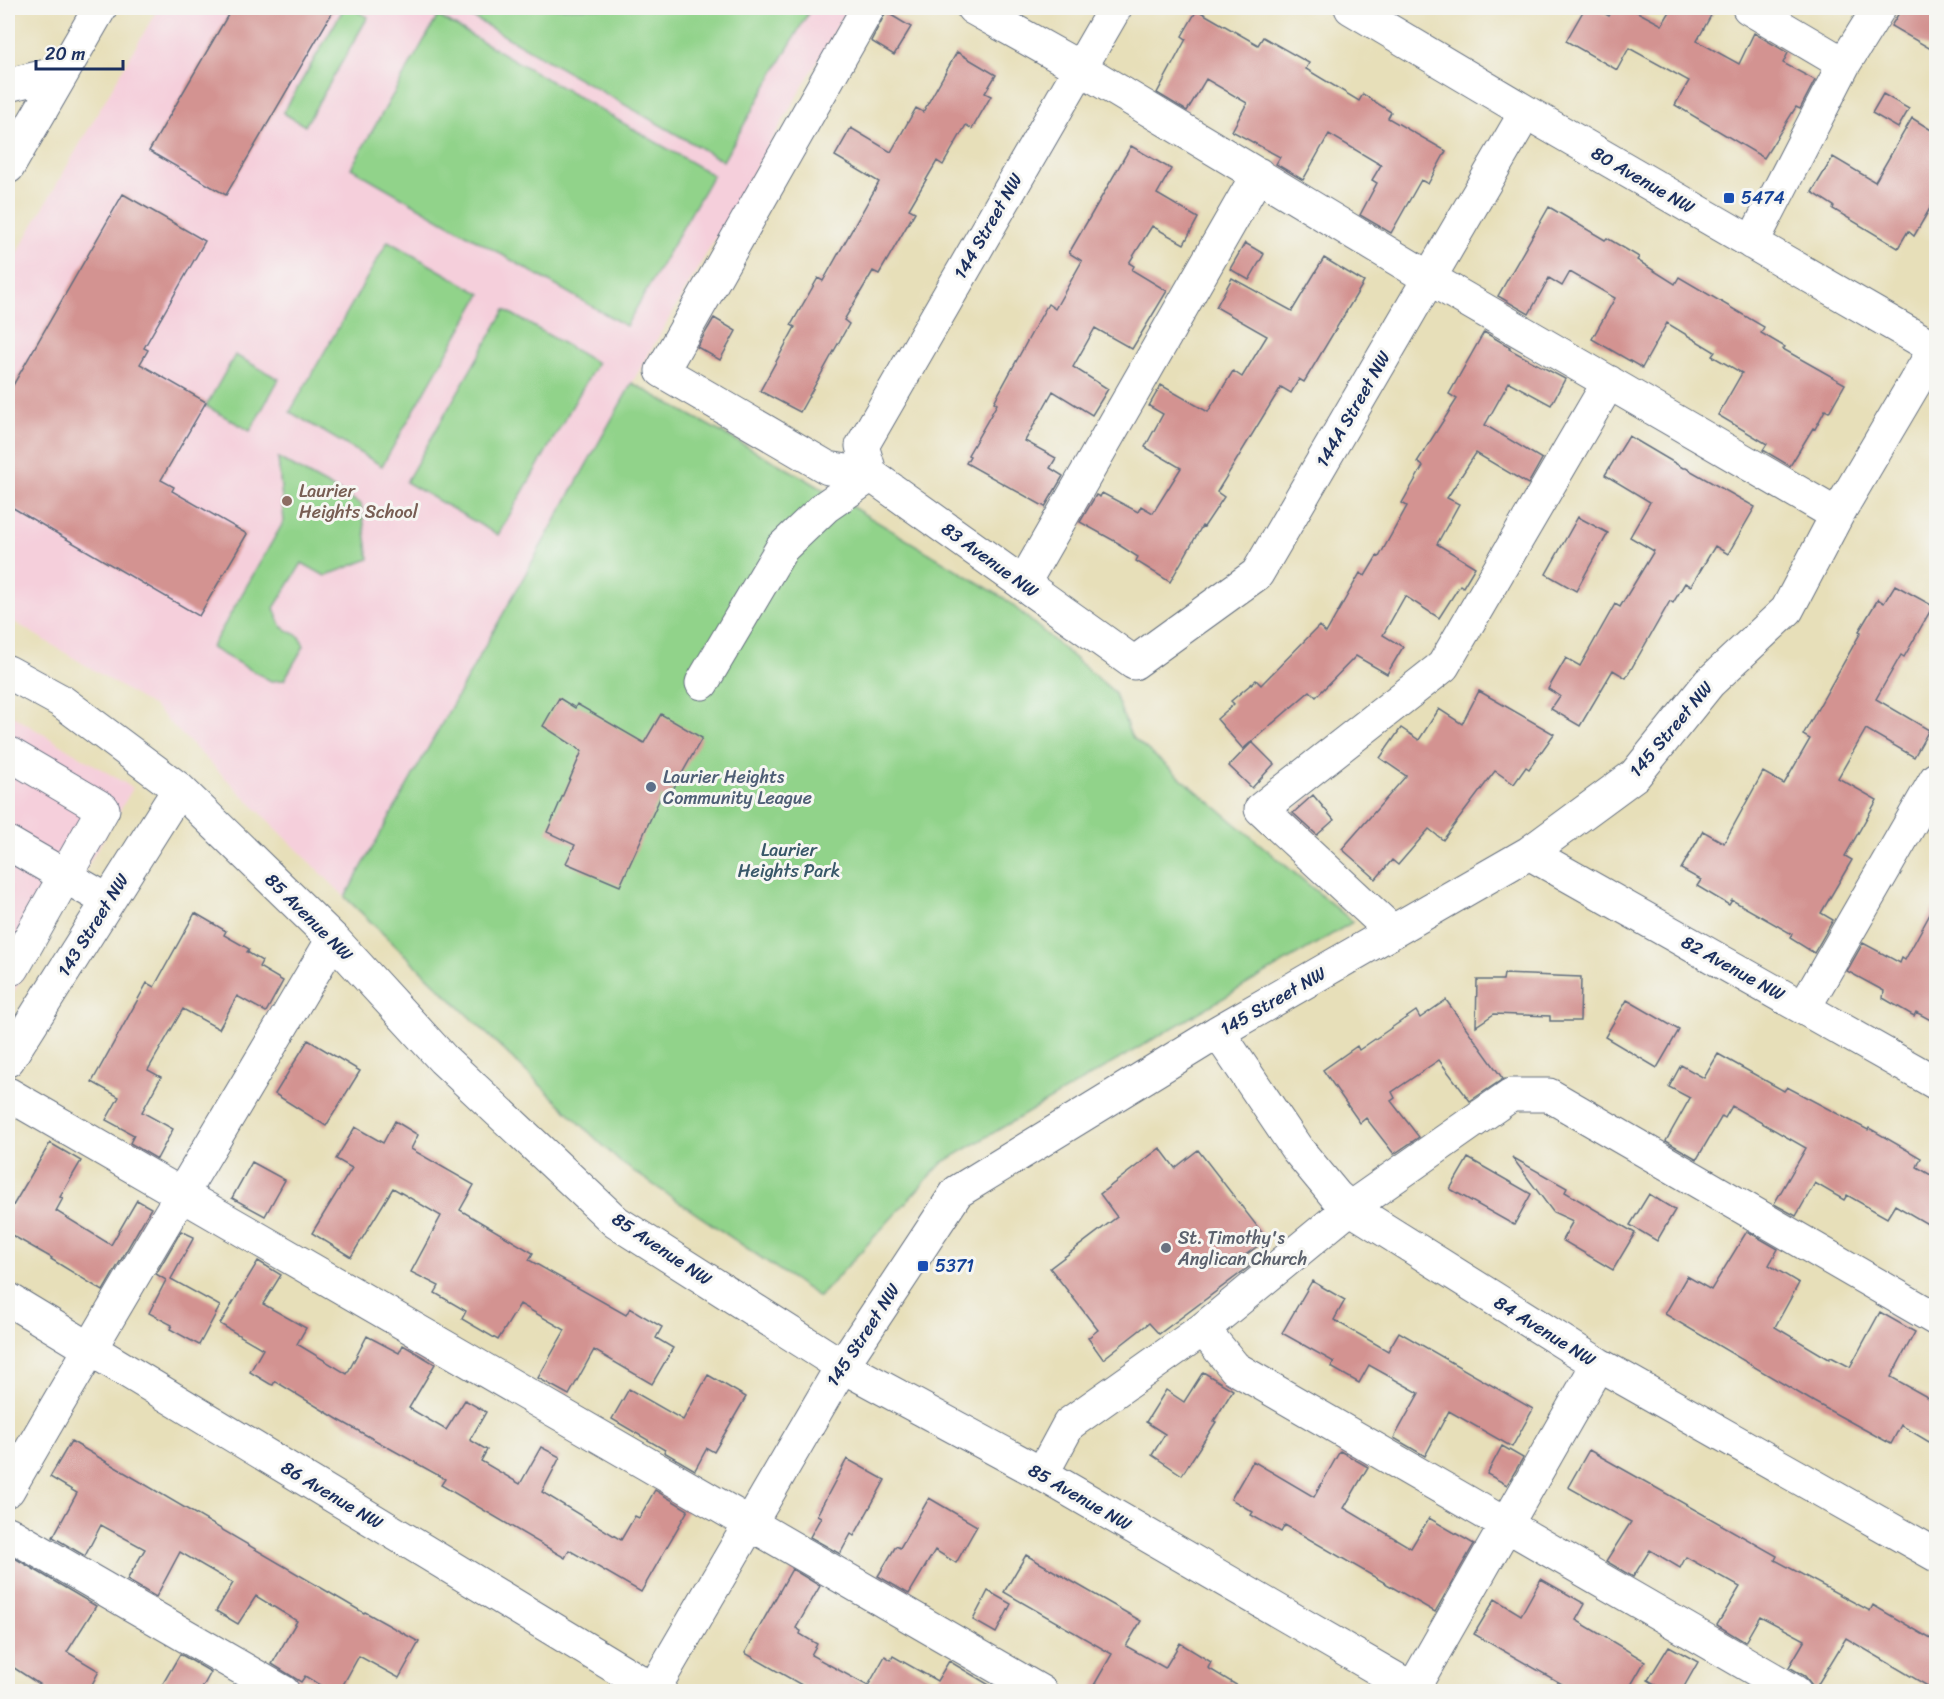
<svg xmlns="http://www.w3.org/2000/svg" width="1944" height="1699" font-family="Sriracha,sans-serif">
  <style>
    .built { fill: #f5cfdb }
    .green { fill: #91d38a; stroke: #568174; stroke-width: 1.5 }
    .building { fill: #d39391 }
    .lines { fill: none; stroke-linecap: round; stroke-linejoin: round }
    .minor-casing { stroke: #626d7e; stroke-width: 35 }
    .minor { stroke: #fff; stroke-width: 33 }
    .transit-dot { fill: #1a4fb4; stroke: #f6f6f2; stroke-width: 2 }
    .education-dot { fill: #8d6e63; stroke: #f6f6f2; stroke-width: 2 }
    .service-dot { fill: #5c6f8a; stroke: #f6f6f2; stroke-width: 2 }
    .worship-dot { fill: #6b7280; stroke: #f6f6f2; stroke-width: 2 }
    .labels { text-anchor: middle; stroke-width: 6; stroke-linejoin: round; paint-order: stroke }
    .street-label { font-size: 18px; fill: #1b2f5e; stroke: #f6f6f2 }
    .transit-label { font-size: 18px; fill: #164399; stroke: #f6f6f2; text-anchor: start }
    .education-label { font-size: 18px; fill: #785e54; stroke: #f6f6f2; text-anchor: start }
    .service-label { font-size: 18px; fill: #4e5e75; stroke: #f6f6f2; text-anchor: start }
    .park-label { font-size: 18px; fill: #385869; stroke: #f6f6f2 }
    .worship-label { font-size: 18px; fill: #5b616d; stroke: #f6f6f2; text-anchor: start }
  </style>
  <rect width="100%" height="100%" fill="#f6f6f2"/>
  <filter id="ink" filterUnits="userSpaceOnUse"><feTurbulence type="fractalNoise" baseFrequency=".0167" numOctaves="2"/><feDisplacementMap in="SourceGraphic" scale="12" xChannelSelector="R" yChannelSelector="G"/><feConvolveMatrix kernelMatrix="1 2 1 2 8 2 1 2 1" color-interpolation-filters="sRGB"/></filter>
  <filter id="wash" filterUnits="userSpaceOnUse"><feTurbulence type="fractalNoise" baseFrequency=".008" numOctaves="4" result="noise"/><feDisplacementMap in="SourceGraphic" scale="24" xChannelSelector="R" yChannelSelector="G"/><feGaussianBlur stdDeviation="1.35" result="paint"/><feColorMatrix in="noise" values="0 0 0 0 0 0 0 0 0 0 0 0 0 0 0 0 0 1.4 0 .05"/><feComposite in="paint" operator="in"/></filter>
  <g filter="url(#wash)">
    <rect width="100%" height="100%" fill="#e7dfb9"/>
    <path class="built" d="M158,8H848L632,383L345,897L154,707L8,618V269Z
      M8,713L133,788L8,1002Z"/>
    <path class="green" d="M344,8H351L368,17L305,126L283,113Z
      M456,8H807L810,10L723,161Z
      M438,16L713,175L626,326L351,168Z
      M388,241L481,294L382,466L290,412Z
      M505,310L597,363L498,535L406,482Z
      M235,355L279,379L250,431L206,406Z
      M632,383L804,478L1004,598L1114,692L1131,736L1353,922L942,1163L819,1297L620,1162L345,897Z
      M278,458L361,504L369,559L325,576L302,563L274,608L282,627L300,637L304,646L284,680L271,681L211,648L284,521Z"/>
    <g id="blocks">
      <path class="building" d="M232,8H335L226,195L149,151Z
        M1585,8H1594L1609,16L1614,8H1630L1662,25L1672,8H1715L1697,41L1739,64L1754,33L1788,53L1783,63L1815,80L1800,109L1796,107L1764,158L1675,105L1689,81L1629,48L1617,70L1566,41Z
        M1902,8H1921L1936,16V52L1891,26Z
        M1197,10L1258,45L1263,37L1309,63L1306,69L1359,101L1363,94L1391,112L1388,118L1446,151L1428,184L1421,180L1391,233L1360,215L1377,183L1372,180L1381,165L1329,134L1303,180L1276,164L1280,157L1232,131L1247,103L1206,79L1187,111L1157,93L1186,39L1182,36Z
        M886,12L911,27L894,55L871,41Z
        M957,52L996,75L985,93L991,96L972,129L966,125L943,165L937,161L909,209L915,212L879,274L873,271L844,320L849,324L800,412L760,391L795,327L791,325L818,278L823,281L879,182L835,156L851,128L891,152L916,108L923,112Z
        M1883,94L1909,109L1898,128L1872,113Z
        M1912,118L1936,133V198L1914,236L1908,231L1898,248L1833,209L1834,206L1812,192L1833,157L1875,182Z
        M1131,146L1171,169L1157,194L1198,218L1184,244L1152,226L1129,263L1134,266L1132,270L1167,291L1132,349L1095,328L1073,367L1108,389L1092,415L1053,391L1025,441L1056,458L1050,468L1063,476L1045,507L966,463L970,456L968,455L997,404L994,402L1036,325L1048,304L1055,309L1082,261L1069,253Z
        M123,194L205,241L144,348L148,350L140,364L206,402L161,480L174,487L172,491L247,534L199,616L8,505V394Z
        M1549,207L1605,240L1607,238L1639,257L1637,260L1675,284L1679,277L1764,327L1761,333L1785,347L1783,349L1845,384L1829,412L1825,410L1815,429L1813,428L1790,466L1763,450L1767,444L1718,415L1742,373L1712,356L1715,352L1667,323L1642,368L1592,339L1615,298L1570,272L1562,286L1549,278L1529,314L1498,296Z
        M1245,243L1264,254L1249,280L1230,269Z
        M1324,258L1364,282L1304,382L1299,379L1291,393L1281,387L1217,492L1224,497L1204,527L1202,526L1170,582L1136,561L1138,557L1119,545L1120,544L1080,522L1096,495L1100,497L1102,493L1138,512L1141,506L1153,513L1181,468L1145,447L1163,414L1149,406L1161,385L1208,412L1233,371L1242,377L1267,336L1216,307L1232,278L1292,311Z
        M714,318L736,331L720,360L697,347Z
        M1484,332L1510,347L1509,349L1565,379L1551,405L1509,382L1485,425L1542,459L1528,484L1476,453L1447,498L1459,504L1437,544L1475,567L1463,587L1460,585L1439,618L1405,596L1383,635L1403,647L1387,674L1356,656L1316,697L1310,691L1243,749L1217,719L1234,704L1231,701L1256,680L1261,685L1319,626L1326,633L1360,573L1365,576L1377,556L1379,557L1407,506L1402,503L1423,466L1417,462L1457,399L1449,394Z
        M1629,436L1683,468H1686L1755,507L1728,554L1715,546L1691,586L1685,583L1673,603L1670,601L1626,678L1613,670L1580,726L1551,709L1560,696L1548,689L1566,658L1580,666L1615,604L1620,607L1654,551L1630,537L1650,502L1605,475Z
        M1578,517L1608,533L1576,591L1546,574Z
        M1895,585L1933,606L1904,657L1901,655L1876,699L1929,730L1914,757L1866,729L1838,778L1877,800L1845,856L1852,860L1821,913L1833,920L1814,953L1790,938L1792,934L1732,900L1729,905L1697,886L1701,880L1681,869L1703,831L1724,843L1763,772L1784,784L1810,739L1803,735L1861,632L1859,631L1878,599L1884,603Z
        M1479,691L1554,734L1529,769L1526,767L1514,784L1495,771L1443,840L1429,829L1398,865L1392,860L1376,879L1342,849L1406,776L1380,758L1401,728L1419,740L1439,709L1462,724Z
        M559,698L575,708L577,704L644,743L661,714L702,738L667,800L661,796L620,886L566,863L575,845L547,832L582,751L543,726Z
        M1252,742L1274,764L1252,788L1229,766Z
        M1313,795L1334,820L1317,835L1293,813Z
        M1936,903V1023L1916,1012L1914,1016L1883,998L1884,991L1847,971L1863,943L1900,963L1902,958L1905,960Z
        M195,913L226,931L224,935L249,949L247,952L262,961L259,967L283,981L266,1012L237,996L219,1029L183,1009L148,1070L161,1077L142,1112L173,1129L157,1159L130,1143L134,1135L106,1120L119,1097L92,1082L147,983L154,987Z
        M1504,974L1581,977L1580,1021H1550V1016L1494,1014L1476,1026L1477,980H1503Z
        M1446,1000L1503,1079L1470,1101L1439,1060L1392,1092L1395,1098L1391,1101L1419,1137L1394,1154L1366,1118L1360,1123L1323,1070L1357,1046L1359,1050L1416,1011L1420,1018Z
        M1627,1000L1679,1030L1657,1068L1605,1037Z
        M308,1040L360,1071L326,1126L275,1094Z
        M1718,1054L1784,1091L1787,1087L1868,1130L1869,1128L1921,1158L1917,1167L1936,1178V1229L1895,1205L1887,1218L1847,1195L1844,1200L1815,1183L1796,1216L1774,1204L1806,1148L1732,1106L1725,1118L1722,1116L1697,1159L1666,1141L1690,1098L1669,1087L1681,1065L1704,1078Z
        M395,1121L418,1135L411,1149L474,1185L460,1210L533,1253L529,1260L626,1315L630,1308L662,1327L656,1338L673,1348L652,1384L594,1350L569,1395L538,1378L565,1330L520,1304L498,1340L462,1319L466,1311L435,1293L439,1286L411,1272L441,1216L393,1188L351,1257L312,1233L352,1168L336,1159L355,1127L383,1143Z
        M50,1143L81,1161L60,1197L63,1198L56,1211L111,1245L137,1200L151,1208L103,1291L51,1259L52,1258L8,1233V1214Z
        M1160,1148L1175,1168L1198,1150L1267,1239L1243,1257L1250,1266L1159,1334L1149,1323L1103,1359L1088,1338L1098,1330L1050,1268L1117,1217L1100,1194Z
        M1512,1157L1567,1188L1565,1192L1635,1233L1613,1270L1562,1240L1573,1221L1553,1212Z
        M1468,1158L1531,1194L1514,1225L1450,1189Z
        M252,1162L285,1180L265,1216L232,1198Z
        M1649,1194L1675,1210L1657,1241L1630,1225Z
        M181,1231L194,1237L171,1279L220,1306L199,1345L170,1329L172,1325L149,1313L166,1280L156,1274Z
        M1747,1231L1778,1249L1769,1265L1799,1283L1775,1327L1829,1359L1831,1357L1850,1367L1880,1312L1915,1332L1891,1377L1936,1402V1429L1929,1442L1901,1425L1891,1444L1814,1402L1665,1314L1687,1276L1711,1290Z
        M258,1261L281,1275L263,1304L306,1328L297,1344L347,1374L367,1336L399,1353L403,1345L435,1364L409,1408L446,1430L465,1400L486,1412L470,1440L487,1450L481,1461L520,1484L541,1447L560,1457L542,1492L621,1540L635,1516L639,1518L655,1490L688,1510L641,1592L569,1550L565,1558L441,1485L445,1479L339,1420L275,1381L273,1385L270,1384L250,1372L263,1349L220,1324Z
        M1312,1281L1345,1300L1334,1320L1388,1351L1399,1332L1533,1409L1512,1447L1449,1411L1425,1456L1394,1438L1419,1393L1369,1365L1359,1383L1331,1367L1334,1362L1282,1333Z
        M1203,1372L1233,1390L1214,1421L1216,1422L1182,1475L1152,1455L1165,1434L1146,1422L1166,1390L1184,1402Z
        M708,1375L746,1397L714,1452L707,1448L695,1470L664,1452L665,1450L612,1419L629,1389L683,1420Z
        M71,1441L364,1613L365,1612L419,1642L399,1678L359,1656L339,1692H331L305,1676L301,1682L272,1664L297,1621L256,1596L238,1624L216,1611L233,1583L180,1552L156,1597L127,1580L145,1549L101,1525L85,1556L53,1537L77,1493L50,1477Z
        M1502,1446L1523,1458L1507,1485L1487,1474Z
        M1589,1450L1777,1556L1775,1560L1870,1611L1873,1605L1936,1642V1691L1846,1638L1815,1689L1805,1676L1789,1667L1805,1640L1760,1616L1745,1642L1717,1625L1740,1587L1686,1557L1680,1568L1650,1550L1633,1577L1606,1561L1631,1522L1568,1487Z
        M1340,1451L1368,1467L1344,1508L1411,1548L1429,1518L1474,1544L1435,1612L1285,1525L1281,1532L1251,1515L1253,1512L1231,1499L1253,1461L1314,1497Z
        M847,1459L885,1480L854,1536L851,1534L840,1554L810,1537L821,1517L817,1515Z
        M929,1498L977,1526L956,1563L935,1550L909,1594L878,1576L896,1546L900,1548Z
        M8,1554L96,1606L67,1652L99,1671L88,1692H51L8,1664Z
        M1026,1555L1141,1621L1126,1646L1165,1668L1180,1643L1211,1662L1208,1668L1248,1692H1090L1112,1654L1004,1592Z
        M792,1569L820,1586L796,1628L801,1631L800,1634L817,1644L811,1655L868,1686L885,1656L891,1660L893,1656L937,1681L949,1661L1001,1692H814L745,1653Z
        M1541,1579L1585,1604L1576,1620L1645,1661L1627,1692H1576L1474,1634L1495,1599L1521,1615Z
        M988,1591L1011,1604L996,1633L973,1620Z
        M1669,1646L1698,1662L1681,1692H1668L1648,1680Z
        M180,1654L211,1672L200,1692H158Z"/>
    </g>
  </g>
  <g filter="url(#ink)">
    <use href="#blocks" fill-opacity="0" stroke="#626d7e" stroke-width="1.5"/>
    <g class="lines">
      <g class="minor-casing">
        <path id="minor" d="M868,8L662,371L828,468L871,475
          M973,8L1080,68L1429,278L1837,515
          M1115,8L862,446L871,475L1134,663L1257,574L1526,112
          M1351,8L1526,112L1936,349
          M1749,8L1844,64
          M8,85L63,72
          M8,167L100,8
          M1752,243L1844,64L1879,8
          M1023,584L1258,174
          M8,672L61,701L179,789L333,939L443,1059L616,1222L842,1366L1042,1474L1418,1692
          M702,683L782,548L825,507L871,475
          M8,753L103,809L13,968
          M8,843L108,901
          M1529,853L1936,1083
          M1392,931L1261,809L1443,666L1609,382
          M1804,1008L1936,779
          M1218,1032L1297,1149L1336,1196L1350,1208L1598,1364L1936,1555
          M8,1060L179,789
          M8,1094L1041,1692
          M8,1299L657,1692
          M1203,1329L1235,1368L1795,1692
          M1042,1474L1069,1424L1203,1329L1350,1208L1511,1095H1549L1936,1319
          M8,1490C114,1305 225,1123 333,939
          M8,1533L283,1692
          M652,1692L842,1366L957,1192L1218,1032L1529,853L1635,775L1709,683L1787,610L1837,515L1936,347
          M1411,1692L1598,1364"/>
      </g>
      <use href="#minor" class="minor"/>
    </g>
  </g>
  <g class="transit-dot">
    <rect x="1723" y="192" width="12" height="12" rx="3"/>
    <rect x="917" y="1260" width="12" height="12" rx="3"/>
  </g>
  <circle class="education-dot" cx="287" cy="501" r="6"/>
  <circle class="service-dot" cx="651" cy="787" r="6"/>
  <circle class="worship-dot" cx="1166" cy="1248" r="6"/>
  <g class="labels">
    <g class="street-label">
      <text transform="translate(1643 180) rotate(30)" y="6">80 Avenue NW</text>
      <text transform="translate(988 226) rotate(-60)" y="6">144 Street NW</text>
      <text transform="translate(1353 409) rotate(-60)" y="6">144A Street NW</text>
      <text transform="translate(990 560) rotate(36)" y="6">83 Avenue NW</text>
      <text transform="translate(1671 729) rotate(-50)" y="6">145 Street NW</text>
      <text transform="translate(309 917) rotate(45)" y="6">85 Avenue NW</text>
      <text transform="translate(93 925) rotate(-58)" y="6">143 Street NW</text>
      <text transform="translate(1733 968) rotate(29)" y="6">82 Avenue NW</text>
      <text transform="translate(1273 1001) rotate(-30)" y="6">145 Street NW</text>
      <text transform="translate(662 1249) rotate(34)" y="6">85 Avenue NW</text>
      <text transform="translate(1545 1331) rotate(32)" y="6">84 Avenue NW</text>
      <text transform="translate(863 1335) rotate(-57)" y="6">145 Street NW</text>
      <text transform="translate(332 1495) rotate(31)" y="6">86 Avenue NW</text>
      <text transform="translate(1080 1497) rotate(30)" y="6">85 Avenue NW</text>
    </g>
    <g class="transit-label">
      <text x="1741" y="204">5474</text>
      <text x="935" y="1272">5371</text>
    </g>
    <g class="education-label">
      <text x="299" y="497">Laurier<tspan x="299" dy="21">Heights School</tspan></text>
    </g>
    <g class="service-label">
      <text x="663" y="783">Laurier Heights<tspan x="663" dy="21">Community League</tspan></text>
    </g>
    <g class="park-label">
      <text x="789" y="856">Laurier<tspan x="789" dy="21">Heights Park</tspan></text>
    </g>
    <g class="worship-label">
      <text x="1178" y="1244">St. Timothy's<tspan x="1178" dy="21">Anglican Church</tspan></text>
    </g>
  </g>
  <rect width="1944" height="1699" fill="none" stroke="#f6f6f2" stroke-width="30"/>
  <path d="M36 60v9h87v-9" fill="none" stroke="#1b2f5e" stroke-width="3"/>
  <text x="45" y="60" font-size="18" fill="#1b2f5e" stroke="#f6f6f2" stroke-width="4.5" paint-order="stroke">20 m</text>
</svg>
